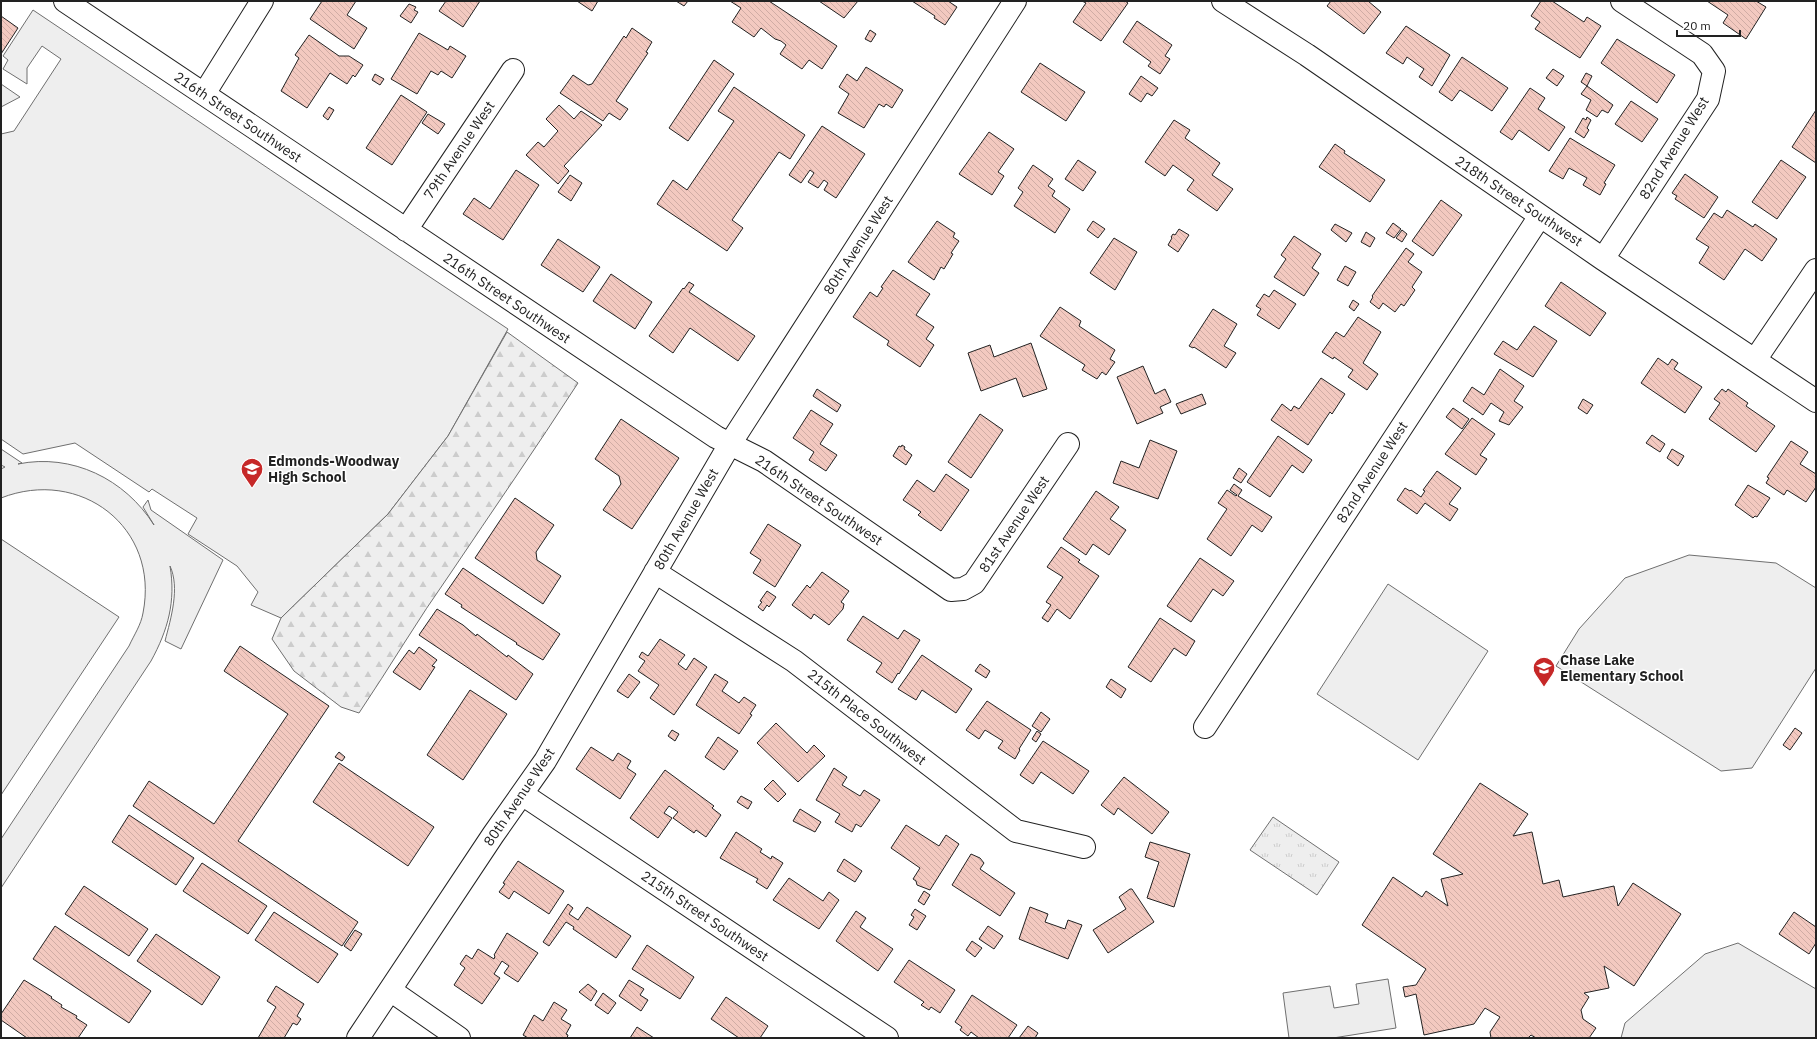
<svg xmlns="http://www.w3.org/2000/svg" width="1817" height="1039" font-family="'IBM Plex Sans',sans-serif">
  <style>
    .grass { fill: #eee; stroke: #6f6f6f }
    .forest { fill: url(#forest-firs); stroke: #6f6f6f }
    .park { fill: url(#park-tufts); stroke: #6f6f6f }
    .parking { fill: #ededed; stroke: #6f6f6f }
    .building { fill: url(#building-back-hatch); stroke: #222 }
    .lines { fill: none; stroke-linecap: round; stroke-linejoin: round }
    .minor-casing { stroke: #222; stroke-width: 24 }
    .minor { stroke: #fff; stroke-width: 22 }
    .labels { text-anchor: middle; stroke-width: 3; stroke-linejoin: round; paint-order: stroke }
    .street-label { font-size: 14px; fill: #222; stroke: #fff }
    .poi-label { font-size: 14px; font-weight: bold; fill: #222; stroke: #fff; text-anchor: start }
  </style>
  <defs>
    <pattern id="forest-firs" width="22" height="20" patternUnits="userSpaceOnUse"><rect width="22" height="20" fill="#eee"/><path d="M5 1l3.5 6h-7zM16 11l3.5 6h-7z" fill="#ccc"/></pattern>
    <pattern id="park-tufts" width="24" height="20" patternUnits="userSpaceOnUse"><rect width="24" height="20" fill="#eee"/><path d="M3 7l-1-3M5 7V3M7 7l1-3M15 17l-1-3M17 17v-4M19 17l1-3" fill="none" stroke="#ccc"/></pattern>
    <pattern id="building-back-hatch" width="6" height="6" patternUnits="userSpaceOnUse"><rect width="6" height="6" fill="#f3c9c0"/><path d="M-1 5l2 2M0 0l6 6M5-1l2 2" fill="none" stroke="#d0aca5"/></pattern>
  </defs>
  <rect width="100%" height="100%" fill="#fff"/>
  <path class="grass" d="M33,10C192,116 349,224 508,329L448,436L388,514L281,618L251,605L258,592L237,566L188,534L197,518L152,489L149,492L75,443L23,454L1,439V134L14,131L61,59L42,46L27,68V84L3,69L8,60L3,56Z
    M1,84L20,97L1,107Z
    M1,449L22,463L18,464C72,453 125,479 154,525L143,507L148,500L151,510L223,560L181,649L165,641C171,618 180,588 170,566C176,601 168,630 151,661L1,888V839L129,646C134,635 141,625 143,613C160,527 80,467 1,498V469L5,467L1,465Z
    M1,539L119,617L1,795Z
    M1689,555L1776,563L1816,588V668L1752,768L1721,771L1556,666L1579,629L1625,578Z
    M1388,584L1488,651L1418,760L1317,694Z"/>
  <path class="forest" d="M507,332L578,383C536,448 493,510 450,574C418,619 390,667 359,713L341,707L294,671L272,639L281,618L388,514L448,436Z"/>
  <path class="park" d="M1273,817L1339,862L1317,895L1250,850Z"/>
  <path class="parking" d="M1738,943L1816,989V1038H1621L1625,1023L1705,954Z
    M1388,979L1396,1028L1333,1038H1289L1283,993L1330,986L1334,1008L1359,1004L1356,984Z"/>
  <path class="building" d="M322,1H356L347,15L367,28L354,49L310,19Z
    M446,1H480L463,27L439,11Z
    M577,1H598L592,11Z
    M676,1H688L684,6Z
    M730,1H769L837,46L822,69L809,60L802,69L780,54L786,45L781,41L775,39L761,28L754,37L732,22L741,8Z
    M819,1H858L844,18Z
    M912,1H948L957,7L945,25L934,18L935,16Z
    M1082,1H1125L1128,3L1101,41L1073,22L1086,3Z
    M1331,1H1368L1381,12L1364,34L1327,6Z
    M1541,1H1552L1584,22L1587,17L1601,26L1580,58L1535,29L1540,22L1531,16Z
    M1707,1H1756L1766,7L1746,39L1723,23L1728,15Z
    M409,4L416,7L414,10L418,12L411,23L400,16Z
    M1,16L18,28L1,54Z
    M1137,21L1172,45L1165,56L1170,59L1160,74L1148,66L1151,62L1123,42Z
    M1406,26L1450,55L1432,86L1419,77L1424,69L1407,57L1403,64L1386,53Z
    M632,28L652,42L646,52L648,53L616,101L628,109L620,120L609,113L603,121L560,93L573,75L588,85L592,84L624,36L626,38Z
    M870,30L876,34L871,42L865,39Z
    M419,33L448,50L450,46L466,56L452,78L441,71L438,75L431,71L417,94L391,79Z
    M309,35L339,56H349L363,65L355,77L353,75L347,84L330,73L307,108L281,91L299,58L295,55Z
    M1617,39L1675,75L1657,103L1601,63Z
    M1462,57L1508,88L1492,111L1460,90L1452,101L1439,92Z
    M714,60L734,74L688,141L669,128Z
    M1040,63L1085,92L1066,121L1021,92Z
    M866,67L903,90L892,108L886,104L884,107L879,104L864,128L838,113L849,94L839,87L847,74L857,81Z
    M1553,69L1564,76L1557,86L1546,78Z
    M1586,73L1592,76L1587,86L1581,82Z
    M375,74L384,79L380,85L372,80Z
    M1141,76L1158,88L1152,96L1147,93L1141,102L1129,94Z
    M1587,86L1613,105L1608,113L1602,110L1597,117L1586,110L1591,100L1581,94Z
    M734,87L805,135L790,159L779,152L732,220L743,228L727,251L657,204L673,180L687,190L734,121L718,111Z
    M1530,88L1545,98L1538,109L1565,127L1549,151L1519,130L1512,140L1500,132Z
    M401,95L427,112L392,165L366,148Z
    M1631,101L1658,119L1642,142L1615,124Z
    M559,105L574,119L581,111L602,125L564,166L569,171L558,184L526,155L538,142L544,147L558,131L546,119Z
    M329,107L334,110L328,120L323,116Z
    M1816,110V163L1792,147Z
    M428,114L445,124L438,134L422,123Z
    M1587,117L1591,120L1587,128L1589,130L1584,138L1575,132L1583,118L1586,120Z
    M1174,120L1190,130L1185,138L1220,163L1212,175L1233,189L1217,211L1187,190L1194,180L1173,165L1165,176L1145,162Z
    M822,126L865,154L836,198L824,190L828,183L824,180L818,188L808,182L814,173L810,170L801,183L789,175Z
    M989,132L1014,149L998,172L1004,176L992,195L959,174Z
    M1570,138L1615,165L1604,183L1606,184L1600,195L1583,185L1587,178L1569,168L1563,179L1549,171Z
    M1335,144L1345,151L1344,153L1385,180L1370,202L1319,167Z
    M1078,160L1096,172L1083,191L1065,179Z
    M1781,160L1806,177L1777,219L1752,202Z
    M1033,165L1053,179L1048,186L1055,191L1052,196L1070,209L1055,233L1014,206L1023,192L1018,188Z
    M516,170L539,185L503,240L463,214L474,198L490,209Z
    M1685,174L1718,197L1704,218L1675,199L1677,196L1672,193Z
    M570,175L582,183L571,201L558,192Z
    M1441,200L1462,215L1433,256L1412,241Z
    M1727,210L1753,227L1755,224L1777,239L1762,261L1745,249L1724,280L1699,263L1709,247L1696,239L1714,213L1722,218Z
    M937,221L955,233L953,237L959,241L951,253L953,254L944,269L941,267L934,280L908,262Z
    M1093,221L1105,229L1098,238L1087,230Z
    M1393,223L1401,229L1394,238L1386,233Z
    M1335,224L1352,233L1346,242L1331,230Z
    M1179,229L1189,235L1178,252L1168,245L1172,238L1171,237L1173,234L1175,235Z
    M1402,230L1407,234L1402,242L1396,238Z
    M1366,232L1375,238L1370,247L1361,242Z
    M1294,236L1321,254L1312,268L1319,273L1304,296L1274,277L1286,259L1281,255Z
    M1114,238L1137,252L1115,290L1090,273Z
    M558,239L600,267L583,292L541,265Z
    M1406,248L1414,254L1408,262L1422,272L1412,287L1415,290L1404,306L1401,304L1395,312L1383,303L1379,309L1370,302L1373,297L1372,296Z
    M1345,266L1356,272L1348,286L1337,280Z
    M893,270L930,294L916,315L934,327L926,339L934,345L920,367L887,345L889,341L853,317L870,292L877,297L883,288L881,287Z
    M611,274L652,302L635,329L593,301Z
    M689,282L694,285L689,292L755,336L738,361L690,328L673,353L649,336L683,288L684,289Z
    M1561,282L1606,313L1590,336L1545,306Z
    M1274,290L1296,304L1279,329L1257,315L1261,309L1256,306L1264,294L1269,297Z
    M1353,300L1359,304L1354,311L1349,307Z
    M1060,307L1081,321L1079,326L1115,350L1110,359L1115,362L1106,375L1102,372L1097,379L1082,370L1085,365L1040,336Z
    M1213,309L1237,324L1224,346L1236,353L1226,368L1194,347L1193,348L1189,346Z
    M1358,317L1381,332L1363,363L1378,374L1367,390L1348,377L1353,370L1334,357L1333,359L1322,352L1336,332L1344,337Z
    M1534,326L1557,341L1533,377L1494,354L1503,341L1517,350Z
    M1031,343L1047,389L1023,397L1016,378L981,391L968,353L990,345L994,357Z
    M1658,358L1668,365L1672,359L1678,363L1674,369L1702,387L1685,413L1641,383Z
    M1143,366L1155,394L1165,389L1171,402L1160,407L1163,413L1137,424L1117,377Z
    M1500,369L1524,386L1514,401L1523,407L1509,425L1499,421L1504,412L1491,403L1483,415L1463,401L1472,387L1484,395Z
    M1321,378L1345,394L1332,414L1330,412L1308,445L1271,420L1282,404L1291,411L1294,406L1299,409Z
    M817,389L841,405L837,412L813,396Z
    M1722,389L1726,392L1728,389L1748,403L1746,406L1775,426L1756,452L1709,419L1720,403L1714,399Z
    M1202,394L1206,404L1181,414L1176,404Z
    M1583,399L1593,405L1587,414L1578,408Z
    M1453,408L1469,419L1462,429L1446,417Z
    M811,410L833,424L820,444L837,455L826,471L809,460L814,452L793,438Z
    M980,414L1003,430L971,478L948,462Z
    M1472,418L1495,434L1480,455L1487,459L1476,475L1445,454Z
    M621,419L679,458L632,529L603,510L621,484L619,476L595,459Z
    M1652,435L1665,444L1660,452L1646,443Z
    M1278,436L1312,460L1303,473L1292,465L1270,497L1247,482Z
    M1150,440L1177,451L1158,499L1113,483L1121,461L1139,468Z
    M1791,441L1808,452L1800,464L1816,474V487L1806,502L1787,490L1784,495L1766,483L1769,478L1767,477Z
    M902,445L905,447L904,449L912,455L906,465L893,456L899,446L901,447Z
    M1672,449L1684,456L1678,466L1667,458Z
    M1239,468L1247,474L1241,483L1233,478Z
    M1437,471L1461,488L1449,504L1458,509L1450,521L1425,503L1417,514L1397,500L1405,488L1410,491L1411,490L1421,497L1425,491L1423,490Z
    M946,474L969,490L941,531L918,515L921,512L903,500L917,480L934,492Z
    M1234,484L1242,490L1238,496L1272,517L1262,532L1252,525L1231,556L1207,539L1227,509L1218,503L1227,490L1236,496L1237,495L1230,490Z
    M1748,485L1770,498L1757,517L1755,516L1753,518L1735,505Z
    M1096,491L1119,507L1110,519L1126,530L1109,555L1093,544L1086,555L1063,539Z
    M515,498L554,525L536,552L537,560L561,576L543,604L475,558Z
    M768,524L801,545L775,587L753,573L761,560L750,553Z
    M1061,547L1080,560L1078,562L1099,576L1070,619L1057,609L1048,622L1042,618L1051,605L1046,602L1063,577L1047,567Z
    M1200,558L1234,581L1223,596L1213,589L1191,622L1167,606Z
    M463,568L560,634L543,660L516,644L517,643L461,607L462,605L445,594Z
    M822,572L849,591L841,602L844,604L843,609L829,625L814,614L811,619L792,605L807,585L810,588Z
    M767,591L776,597L769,607L767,605L763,611L758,607L762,602L760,601Z
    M437,609L463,625L476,636L477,634L507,657L508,655L533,674L516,700L419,635Z
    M863,616L898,639L904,630L920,640L899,674L898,673L892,683L876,672L882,663L847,640Z
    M1160,618L1195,641L1186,656L1174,648L1151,682L1128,667Z
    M660,639L685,655L678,664L686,670L694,658L707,667L674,715L650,698L659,685L638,671L645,661L639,657L642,652L648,656Z
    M240,646L329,706L238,841L358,922L342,946L133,806L149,781L214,824L243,781L288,714L224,671Z
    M419,647L437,660L432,666L435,667L420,690L393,672L409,650L414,654Z
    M922,655L972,689L956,713L922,690L916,700L898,689Z
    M980,664L990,671L986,678L975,671Z
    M629,674L640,682L628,698L617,691Z
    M715,674L728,682L722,691L739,703L744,697L756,705L750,714L752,715L739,734L696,705Z
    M1111,679L1126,689L1121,698L1106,687Z
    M470,690L507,714L463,780L427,755Z
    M987,701L1031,730L1019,749L1020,750L1015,759L998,748L1003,741L985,730L979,739L966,730Z
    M1041,712L1050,719L1041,732L1032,726Z
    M776,723L807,753L814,745L825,756L798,782L757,743Z
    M1795,728L1802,733L1790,750L1783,745Z
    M672,730L679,734L675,741L668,736Z
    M1037,731L1041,734L1036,742L1032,739Z
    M718,737L738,751L724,770L705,757Z
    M1043,741L1089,771L1073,794L1041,772L1033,784L1020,775Z
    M591,747L613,761L618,753L631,761L627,768L636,774L620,799L576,769Z
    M339,752L345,757L342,761L335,757Z
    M339,763L434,827L408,866L313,802Z
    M834,768L847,777L842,785L860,796L864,790L880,800L861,827L856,824L852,832L835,822L840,814L816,800Z
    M665,770L714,806L712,808L721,815L706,837L696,830L694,833L673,818L678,812L669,806L664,813L672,818L658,838L630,818Z
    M1124,777L1169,812L1152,834L1118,808L1114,815L1101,805Z
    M773,780L786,794L778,802L764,789Z
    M1480,783L1528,814L1513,836L1532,832L1543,884L1559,880L1563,897L1614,886L1618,906L1633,883L1681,914L1634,986L1604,966L1609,988L1584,993L1589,997L1581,1010L1583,1019L1596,1028L1589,1038H1536L1531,1035L1528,1038H1491L1490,1032L1500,1017L1485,1008L1474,1024L1424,1035L1416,994L1405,997L1403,987L1416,985L1426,969L1362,925L1393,877L1422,897L1426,891L1448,906L1441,879L1463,874L1433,854Z
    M741,796L752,802L748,809L737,802Z
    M800,809L821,822L815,832L793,821Z
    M129,815L194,858L176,885L112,842Z
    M906,825L939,846L946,835L959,844L930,890L917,885L916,881L913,879L920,868L891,848Z
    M736,832L762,849L760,852L771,859L772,856L783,863L767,889L756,882L758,879L720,858Z
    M1150,842L1190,854L1174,907L1147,898L1159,862L1145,857Z
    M971,854L980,858L984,863L980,869L1015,893L1000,916L952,885Z
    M844,859L862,871L855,882L837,871Z
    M518,861L564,891L549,914L514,891L509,899L499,892L505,884L503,883Z
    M202,863L267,906L248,934L183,891Z
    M789,878L823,901L829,892L839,900L819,929L773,900Z
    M84,886L148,929L129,956L65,914Z
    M1130,889H1132L1154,922L1108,953L1093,930L1126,909L1119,897Z
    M924,891L930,895L924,905L918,901Z
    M568,904L573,908L569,914L578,920L587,907L631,936L616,958L573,929L574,927L566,922L549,946L543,942Z
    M1030,907L1048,914L1045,922L1065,929L1068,920L1082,925L1068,959L1019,939Z
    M915,909L926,916L917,930L909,925L914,917L911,915Z
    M856,911L866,918L860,927L893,949L878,971L836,941Z
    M274,912L338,954L318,983L255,940Z
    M1794,912L1816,927V943L1809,954L1779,934Z
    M55,926L151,991L129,1023L33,959Z
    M988,926L1003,936L994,949L979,939Z
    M355,930L362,934L351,951L344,946Z
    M507,933L538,953L518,982L504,973L509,966L502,961L494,974L500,978L482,1004L454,985L465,968L460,964L466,955L472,959L478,949L494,959L495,956L494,955Z
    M156,934L220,977L202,1005L137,961Z
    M972,941L982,948L975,957L966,950Z
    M647,945L694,977L680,999L632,969Z
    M909,960L955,990L940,1013L931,1007L929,1010L921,1005L924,1002L894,982Z
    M24,980L52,997L51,998L62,1005L61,1007L77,1016L76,1018L87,1025L78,1038H27L1,1020V1014Z
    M629,980L644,989L640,995L648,1000L641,1011L619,996Z
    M588,984L597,991L591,1001L579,992Z
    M276,986L304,1004L297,1016L301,1019L297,1025L293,1023L284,1038H258L276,1007L267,1001Z
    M603,993L616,1003L608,1014L595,1005Z
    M972,995L1017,1025L1008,1038H979L971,1032L968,1036L960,1030L962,1027L955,1022Z
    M726,997L768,1026L760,1038H739L711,1019Z
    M554,1002L567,1010L561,1019L571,1025L566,1034L568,1035L567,1038H528L523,1035L534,1015L543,1021Z
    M1028,1026L1038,1033L1035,1038H1019Z
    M637,1027L654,1038H630Z"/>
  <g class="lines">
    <g class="minor-casing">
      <path id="minor" d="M65,1L716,437L764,461L951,590L963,589L974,583L1068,444
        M1223,1L1307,55L1603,259L1816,401
        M204,94L262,1
        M406,230L513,70
        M1603,259L1708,99L1714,71L1702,54L1622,1
        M1755,360L1816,270
        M655,572L794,661L1016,831L1084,847
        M1205,727L1540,216
        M522,794L887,1038
        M390,990L459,1038
        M358,1038L493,835L545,761L730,444L1015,1"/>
    </g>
    <use href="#minor" class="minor"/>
  </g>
  <defs>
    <g id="school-pin" transform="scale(1.15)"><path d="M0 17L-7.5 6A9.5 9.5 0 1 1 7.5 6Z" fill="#c62828" stroke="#fff"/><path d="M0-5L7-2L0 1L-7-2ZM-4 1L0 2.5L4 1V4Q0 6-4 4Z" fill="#fff"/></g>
  </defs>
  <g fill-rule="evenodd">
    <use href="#school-pin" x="252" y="469"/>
    <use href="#school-pin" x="1544" y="668"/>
  </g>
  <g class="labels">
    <g class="street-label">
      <text transform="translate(238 117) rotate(34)" y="5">216th Street Southwest</text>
      <text transform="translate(1674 148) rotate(-58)" y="5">82nd Avenue West</text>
      <text transform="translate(459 150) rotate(-56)" y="5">79th Avenue West</text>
      <text transform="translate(1519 201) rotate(34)" y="5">218th Street Southwest</text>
      <text transform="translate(858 245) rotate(-57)" y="5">80th Avenue West</text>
      <text transform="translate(507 298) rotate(34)" y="5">216th Street Southwest</text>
      <text transform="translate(1372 472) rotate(-57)" y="5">82nd Avenue West</text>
      <text transform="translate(819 500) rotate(34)" y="5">216th Street Southwest</text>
      <text transform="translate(686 519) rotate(-60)" y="5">80th Avenue West</text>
      <text transform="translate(1014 524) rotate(-56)" y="5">81st Avenue West</text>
      <text transform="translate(867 717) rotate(38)" y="5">215th Place Southwest</text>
      <text transform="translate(519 797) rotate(-56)" y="5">80th Avenue West</text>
      <text transform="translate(705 916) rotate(34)" y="5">215th Street Southwest</text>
    </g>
    <g class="poi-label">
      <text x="268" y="466">Edmonds-Woodway<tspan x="268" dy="16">High School</tspan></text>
      <text x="1560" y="665">Chase Lake<tspan x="1560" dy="16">Elementary School</tspan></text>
    </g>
  </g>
  <rect width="1817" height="1039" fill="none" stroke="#222222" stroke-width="4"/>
  <path d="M1677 30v6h63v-6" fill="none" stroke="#222222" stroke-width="2"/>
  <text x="1683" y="30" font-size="12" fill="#222222" stroke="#ffffff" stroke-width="3" paint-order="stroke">20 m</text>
</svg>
